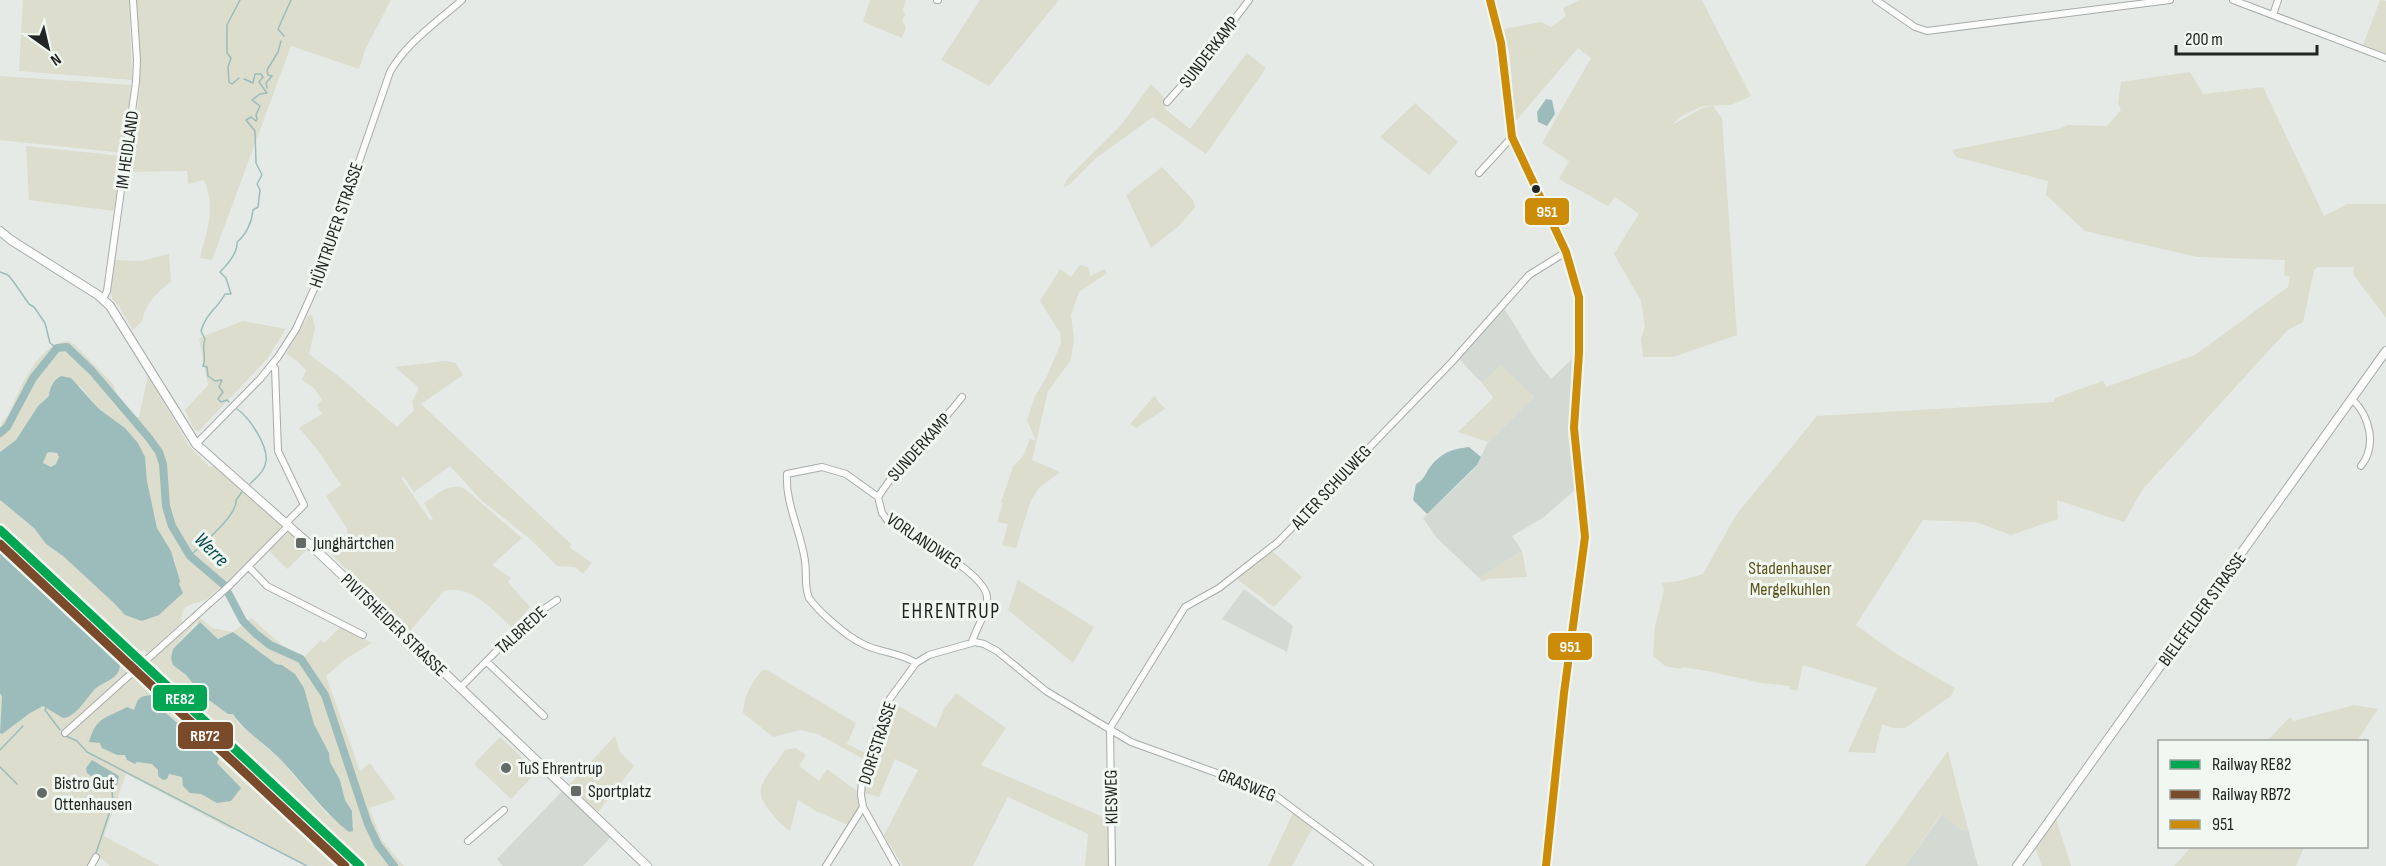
<svg xmlns="http://www.w3.org/2000/svg" width="2386" height="866" font-family="'Sofia Sans Condensed',sans-serif">
  <style>
    .built { fill: #d2dad3 }
    .green { fill: #dcddcd; fill-rule: evenodd }
    .water { fill: #9cbcbc; fill-rule: evenodd }
    .lines { fill: none; stroke-linecap: round; stroke-linejoin: round }
    .stream { stroke: #9cbcbc; stroke-width: 1.5 }
    .river { stroke: #9cbcbc; stroke-width: 8 }
    .minor-casing { stroke: #a8aca9; stroke-width: 8 }
    .major-casing { stroke: #a8aca9; stroke-width: 10 }
    .minor { stroke: #fbfcfb; stroke-width: 6 }
    .major { stroke: #fbfcfb; stroke-width: 8 }
    .bus-1-casing { stroke: #f1f8f2; stroke-width: 12 }
    .bus-1 { stroke: #cc8c07; stroke-width: 8 }
    .rail-1-casing { stroke: #f1f8f2; stroke-width: 14 }
    .rail-2-casing { stroke: #f1f8f2; stroke-width: 14 }
    .rail-1 { stroke: #00a651; stroke-width: 9 }
    .rail-2 { stroke: #7a4b2a; stroke-width: 9 }
    .bus-dot { fill: #222523; stroke: #f1f8f2; stroke-width: 2 }
    .poi-dot { fill: #666a67; stroke: #f1f8f2; stroke-width: 2 }
    .labels { text-anchor: middle; stroke-width: 6; stroke-linejoin: round; paint-order: stroke }
    .street-label { font-size: 18px; fill: #222523; stroke: #f1f8f2 }
    .poi-label { font-size: 18px; fill: #222523; stroke: #f1f8f2; text-anchor: start }
    .park-label { font-size: 18px; fill: #5c541a; stroke: #f1f8f2 }
    .water-label { font-size: 20px; font-style: italic; fill: #094c4f; stroke: #f1f8f2 }
    .quarter-label { font-size: 21px; letter-spacing: 1.5px; fill: #222523; stroke: #f1f8f2 }
    .line-badge { stroke: #f1f8f2; stroke-width: 2 }
    .badge-label { font-size: 16px; text-anchor: middle; font-weight: bold; fill: #fff }
  </style>
  <rect width="100%" height="100%" fill="#e5eae6"/>
  <path class="built" d="M1504,308L1536,360L1551,379L1572,359L1568,434L1575,490L1544,517L1512,536L1522,551L1479,578L1436,537L1423,518L1471,472L1477,465L1488,442L1534,397L1501,366L1482,383L1458,358Z
    M1244,589L1293,626L1287,652L1222,619Z
    M563,790L612,836L583,866H503L497,859Z
    M1942,814L1962,830L1968,829L1978,866H1905Z"/>
  <path class="green" d="M23,0H129L132,80L19,71Z
    M136,0H391L365,50L359,69L291,46L212,260L200,258C207,229 216,208 204,180L188,184L187,171L128,172L140,88Z
    M870,0H906L903,9L905,16L902,20L906,28L902,38L863,22Z
    M980,0H1059L989,86L941,60Z
    M1580,0H1702L1751,96L1731,105L1702,106L1680,117L1672,125L1702,108L1713,106L1722,118L1737,335L1673,357H1643L1641,339L1645,326L1641,301L1614,254L1639,214L1615,197L1608,206L1559,179L1569,161L1542,143L1591,58L1578,48L1515,122L1510,57L1504,29L1541,22L1551,27L1566,16L1563,8Z
    M2380,0L2386,1V54L2363,45Z
    M1247,53L1266,68L1206,154L1153,117L1096,158L1069,185L1063,187L1067,179L1121,125L1151,84L1169,102L1164,108L1190,129Z
    M2190,72L2203,94L2263,87L2324,216L2347,204H2386V318L2353,274L2354,267H2318L2314,270L2303,322L2288,330L2270,349L2143,489L2124,522L2057,500L2058,519L2011,535L1976,522L1923,520L1856,625L1895,653L1955,688L1951,696L1905,728H1893L1882,724L1875,753L1848,752L1877,688L1803,665L1797,691L1789,689L1790,686L1762,683L1707,671L1682,667L1681,669L1665,666L1653,656L1655,626L1664,590L1661,583L1679,581L1703,574L1736,515L1817,416L2054,402L2055,398L2103,381L2106,387L2195,355L2288,287L2290,277L2284,275L2285,260L2197,257L2085,231L2046,195L2048,181L1956,157L1952,150L2059,129L2068,125L2107,126L2121,110L2118,103L2121,82Z
    M0,76L131,85L124,153L0,140Z
    M1415,103L1458,142L1429,175L1380,137Z
    M26,146L122,156L114,211L29,200Z
    M1162,167L1193,200L1195,207L1179,226L1151,248L1126,195Z
    M169,254L171,282C160,289 143,306 143,320L133,330L120,308L112,299L110,287L115,260L141,261Z
    M1080,265L1088,267L1090,276L1105,269L1107,273L1079,292L1071,315L1074,339L1071,360L1048,391L1032,460L1060,472L1039,488L1031,500L1016,548L1002,545L1008,524L997,522L1003,503L1001,502L1013,467L1023,456L1030,439L1036,441L1027,420L1035,396L1047,376L1061,343L1060,333L1040,301L1060,269L1071,277Z
    M312,315L315,328L309,354L342,379L397,427L414,410L412,402L419,388L395,367L445,361L456,363L463,375L421,404L572,545L569,547L592,563L583,574L575,567L557,566L530,539L481,500L450,466L414,492L404,477L401,478L430,520L433,519L424,503C436,495 449,482 464,488L522,538L492,565L511,578L508,582L530,607L512,628C494,611 471,584 444,591L410,631L331,554L348,539L347,529L326,496L341,485L317,449L299,428L322,414L317,405L322,400L314,388L302,380L306,370L296,360L286,354L308,316Z
    M243,321L286,329L267,359L199,431L194,430L185,410L208,385L199,338Z
    M68,341L75,345L113,384L118,397L136,417H139L148,376L189,446L210,467L214,466L281,525L280,530C259,552 237,576 212,594C210,596 208,599 205,600C193,605 180,603 182,622L148,653L144,650L137,653L0,526V500L34,528L46,544L63,556L119,607L142,621C158,617 174,606 181,590L176,571L175,561L157,528L147,481L145,457L138,443L125,428L99,409L80,386L56,378L49,390V396L38,406L16,440L0,452C0,444 0,436 0,429C1,423 6,418 9,413C20,389 38,343 68,341Z
    M1501,365L1534,397L1488,442L1458,432L1492,399L1493,397L1482,383Z
    M1154,396L1165,409L1136,428L1130,424Z
    M43 459a8 8 0 1 1 16 0a8 8 0 1 1-16 0Z
    M289,532L308,549L287,569L268,550Z
    M0,534L17,549L137,664L355,866H313L305,864L234,827L232,830L126,774L104,836L160,866H110L97,855L92,858L88,866H0Z
    M1272,551L1302,577L1274,607L1238,580L1237,578Z
    M1522,551L1527,577L1488,579L1482,582L1479,578Z
    M1018,580L1094,627L1073,663L1008,610Z
    M199,617L212,628L233,632L251,618L282,645L304,657L321,640L324,643L341,626L372,643L347,658L326,676L360,771L370,763L396,799L369,808L382,840L404,866H364L146,662ZM196,623H202L218,639L233,633L276,664H279L295,674L304,688L314,724L329,753L330,762L340,780L345,800L352,811L354,827L327,814L277,756L238,723L233,714L202,695L186,675L173,665V649Z
    M762,670H767L856,723L847,744L867,754L865,760L818,734L801,730L773,737L743,713C744,695 751,684 762,670Z
    M956,693L1006,728L981,765L1108,819V866H1085L1088,834L1008,797L973,866H903L884,835L918,770L895,759L879,797L864,793L865,779L892,702L936,728L944,709Z
    M2354,705L2378,709L2357,741H2267L2290,717L2293,721Z
    M615,736L620,752L634,766L598,812L569,785Z
    M500,737L537,772L511,799L474,764Z
    M796,748L806,755L799,766L819,781L827,769L857,791L859,807L848,825L816,811L798,800L790,831C780,824 757,801 761,788C765,775 778,762 785,750Z
    M1948,751L1968,829L1962,830L1941,814L1905,866H1865Z
    M1294,811L1313,827L1292,866H1268Z
    M2056,819L2071,865V866H2042L2035,848Z
    M2191,847V846L2304,847L2296,866H2174Z"/>
  <path class="water" d="M1546,99L1552,100L1555,114L1547,126L1538,122L1537,112Z
    M61,376L71,378L99,409L125,428L138,443L145,457L147,481L157,528L171,551L180,581L179,584L183,593L159,615L142,621L125,615L115,604L63,556L46,544L34,528L0,500V452L16,440L38,406L49,396C49,388 54,379 61,376ZM50,452L57,453L59,457L56,464L51,467L43,463L47,453Z
    M1469,447L1481,457L1477,465L1427,514L1413,500L1416,484C1422,481 1425,476 1428,470C1439,454 1450,449 1469,447Z
    M0,552L34,577L119,661C124,679 102,681 94,690C85,700 76,717 63,718L43,706L30,713L2,734L0,733L2,697L0,693Z
    M200,622L218,639L233,632L276,664L282,665L295,674L304,688L314,724L329,753L330,762L340,780L345,800L352,811L353,831L349,832C321,810 302,781 277,756C263,742 244,731 233,714H228L202,695L186,675L173,665L171,658L173,649Z
    M152,695L158,706L200,743L212,749L213,753L219,758L217,763L241,788L231,801L217,803L201,794L190,793L183,786L182,777L169,774L167,779L163,780L158,776V770L152,764L137,762L135,764L127,760L125,755H117L102,748L100,743L89,742C97,715 106,719 127,707L134,710C138,700 137,696 152,695Z
    M92,760L119,776L117,785L112,791L87,773L86,768Z"/>
  <g class="lines">
    <path class="stream" d="M284,36L278,29L291,0
      M239,78L232,84L229,82L228,67L231,58L227,53V25L240,0
      M267,88L266,83L272,76L268,75L267,70L278,52L281,41
      M0,272L8,275L13,281L29,304L34,307L45,323L50,343L57,348
      M229,402L227,400L221,402L218,399L223,392L219,387L222,380L215,381L208,376L207,367L203,366C207,356 201,350 205,339L201,331C206,313 218,308 225,294H231L226,278L220,272C227,265 238,252 237,242C246,235 252,222 253,210L258,207L260,190L257,184L262,175L256,163L255,131L246,120L251,117L256,121L257,119L256,115L260,106L252,100L260,94L267,93L259,82L263,77L261,74H255L253,83L244,79
      M237,409C249,417 268,445 266,461C265,471 257,477 250,484
      M190,556C202,544 238,515 236,500L242,492
      M46,707L45,710L60,730
      M66,736L77,741L87,752L307,866
      M0,750L23,726
      M0,767L17,784
      M96,853L113,802L112,791"/>
    <path class="river" d="M0,433L7,427L33,378L57,348L67,347L92,371L149,438L159,452L163,464L166,506L172,526L190,556L224,585L243,621L256,634L270,645L301,659L325,695L368,824L378,845L394,866"/>
    <g class="minor-casing">
      <path id="minor" d="M937,0H938
        M1490,0L1501,43L1512,137L1566,252L1573,272L1579,297V353L1574,428L1585,537L1564,693L1546,866
        M1876,0L1915,27L1927,31L2170,0
        M2233,0L2386,58
        M2273,15L2278,0
        M1167,102L1199,66L1249,0
        M1479,173L1512,137
        M103,299L107,291L136,82L137,60L133,0
        M271,366L275,368L278,451L304,505L286,523
        M2353,400C2370,417 2377,446 2361,466
        M196,444L260,379L278,357L296,329L319,278L390,72C406,43 437,22 462,0
        M878,497C902,460 935,432 962,397
        M249,567L267,586L363,635
        M487,662L544,716
        M916,663C899,652 880,653 863,644C846,636 820,613 809,598C804,586 807,573 805,561C801,532 785,503 787,474L822,467L846,474L878,497L882,513L888,521C910,534 985,572 987,597C988,612 976,628 972,642
        M460,688L526,621L557,600
        M1110,728L1185,607L1219,588L1278,542L1451,363L1529,275L1566,252
        M1110,728L1112,866
        M65,733L230,585L289,525
        M468,841L504,810
        M91,866L96,857
        M826,866L863,807
        M896,866L863,807L861,795L862,780L878,726L889,700L916,663L929,655L975,642L984,644L997,651L1046,691L1131,742L1272,793L1370,866"/>
    </g>
    <g class="major-casing">
      <path id="major" d="M0,231L11,240L98,295L110,306L196,444L318,552L647,866
        M2017,866L2386,351"/>
    </g>
    <use href="#minor" class="minor"/>
    <use href="#major" class="major"/>
    <g class="bus-1-casing">
      <path id="bus-1" d="M1490,0L1501,43L1512,137L1566,252L1579,297V353L1574,428L1585,537L1564,693L1546,866"/>
    </g>
    <use href="#bus-1" class="bus-1"/>
    <g class="rail-1-casing">
      <path id="rail-1" d="M0,530L360,866"/>
    </g>
    <g class="rail-2-casing">
      <path id="rail-2" d="M0,544L345,866"/>
    </g>
    <use href="#rail-1" class="rail-1"/>
    <use href="#rail-2" class="rail-2"/>
  </g>
  <circle class="bus-dot" cx="1536" cy="189" r="5"/>
  <g class="poi-dot">
    <rect x="295" y="537" width="12" height="12" rx="3"/>
    <circle cx="506" cy="768" r="6"/>
    <rect x="570" y="785" width="12" height="12" rx="3"/>
    <circle cx="42" cy="793" r="6"/>
  </g>
  <g class="labels">
    <g class="street-label">
      <text transform="translate(1209 52) rotate(-52)" y="6">SUNDERKAMP</text>
      <text transform="translate(127 150) rotate(-82)" y="6">IM HEIDLAND</text>
      <text transform="translate(336 225) rotate(-71)" y="6">HÜNTRUPER STRASSE</text>
      <text transform="translate(919 447) rotate(-48)" y="6">SUNDERKAMP</text>
      <text transform="translate(1331 487) rotate(-47)" y="6">ALTER SCHULWEG</text>
      <text transform="translate(924 541) rotate(34)" y="6">VORLANDWEG</text>
      <text transform="translate(2202 609) rotate(-54)" y="6">BIELEFELDER STRASSE</text>
      <text transform="translate(394 625) rotate(44)" y="6">PIVITSHEIDER STRASSE</text>
      <text transform="translate(521 630) rotate(-42)" y="6">TALBREDE</text>
      <text transform="translate(877 743) rotate(-72)" y="6">DORFSTRASSE</text>
      <text transform="translate(1247 785) rotate(22)" y="6">GRASWEG</text>
      <text transform="translate(1111 797) rotate(-91)" y="6">KIESWEG</text>
    </g>
    <g class="poi-label">
      <text x="313" y="549">Junghärtchen</text>
      <text x="518" y="774">TuS Ehrentrup</text>
      <text x="54" y="789">Bistro Gut<tspan x="54" dy="21">Ottenhausen</tspan></text>
      <text x="588" y="797">Sportplatz</text>
    </g>
    <g class="park-label">
      <text x="1790" y="574">Stadenhauser<tspan x="1790" dy="21">Mergelkuhlen</tspan></text>
    </g>
    <g class="water-label">
      <text transform="translate(212 549) rotate(45)" y="7">Werre</text>
    </g>
    <g class="quarter-label">
      <text x="951" y="618">EHRENTRUP</text>
    </g>
  </g>
  <g class="line-badge">
    <rect x="1524" y="197" width="46" height="29" rx="6" fill="#cc8c07"/>
    <rect x="1547" y="632" width="46" height="29" rx="6" fill="#cc8c07"/>
    <rect x="152" y="684" width="56" height="28" rx="6" fill="#00a651"/>
    <rect x="177" y="721" width="57" height="29" rx="6" fill="#7a4b2a"/>
  </g>
  <g class="badge-label">
    <text x="1547" y="217">951</text>
    <text x="1570" y="652">951</text>
    <text x="180" y="704">RE82</text>
    <text x="205" y="741">RB72</text>
  </g>
  <rect x="2158" y="740" width="210" height="108" fill="#f1f8f2" stroke="#9ea49f" stroke-width="1.5"/>
  <rect x="2170" y="760" width="30" height="9" fill="#00a651" stroke="#9ea49f" stroke-width="1.5"/>
  <text x="2212" y="770" font-size="18" fill="#222523">Railway RE82</text>
  <rect x="2170" y="790" width="30" height="9" fill="#7a4b2a" stroke="#9ea49f" stroke-width="1.5"/>
  <text x="2212" y="800" font-size="18" fill="#222523">Railway RB72</text>
  <rect x="2170" y="820" width="30" height="9" fill="#cc8c07" stroke="#9ea49f" stroke-width="1.5"/>
  <text x="2212" y="830" font-size="18" fill="#222523">951</text>
  <g transform="translate(48 48) rotate(146)" stroke="#f1f8f2" stroke-width="4.5" paint-order="stroke">
  <path d="M0-4.5L10 22L0 15L-10 22Z" fill="#222523"/>
  <text y="-9" font-size="16" font-weight="bold" text-anchor="middle" fill="#222523">N</text>
  </g>
  <path d="M2176 45v9h141v-9" fill="none" stroke="#222523" stroke-width="3"/>
  <text x="2185" y="45" font-size="18" fill="#222523" stroke="#f1f8f2" stroke-width="4.5" paint-order="stroke">200 m</text>
</svg>
